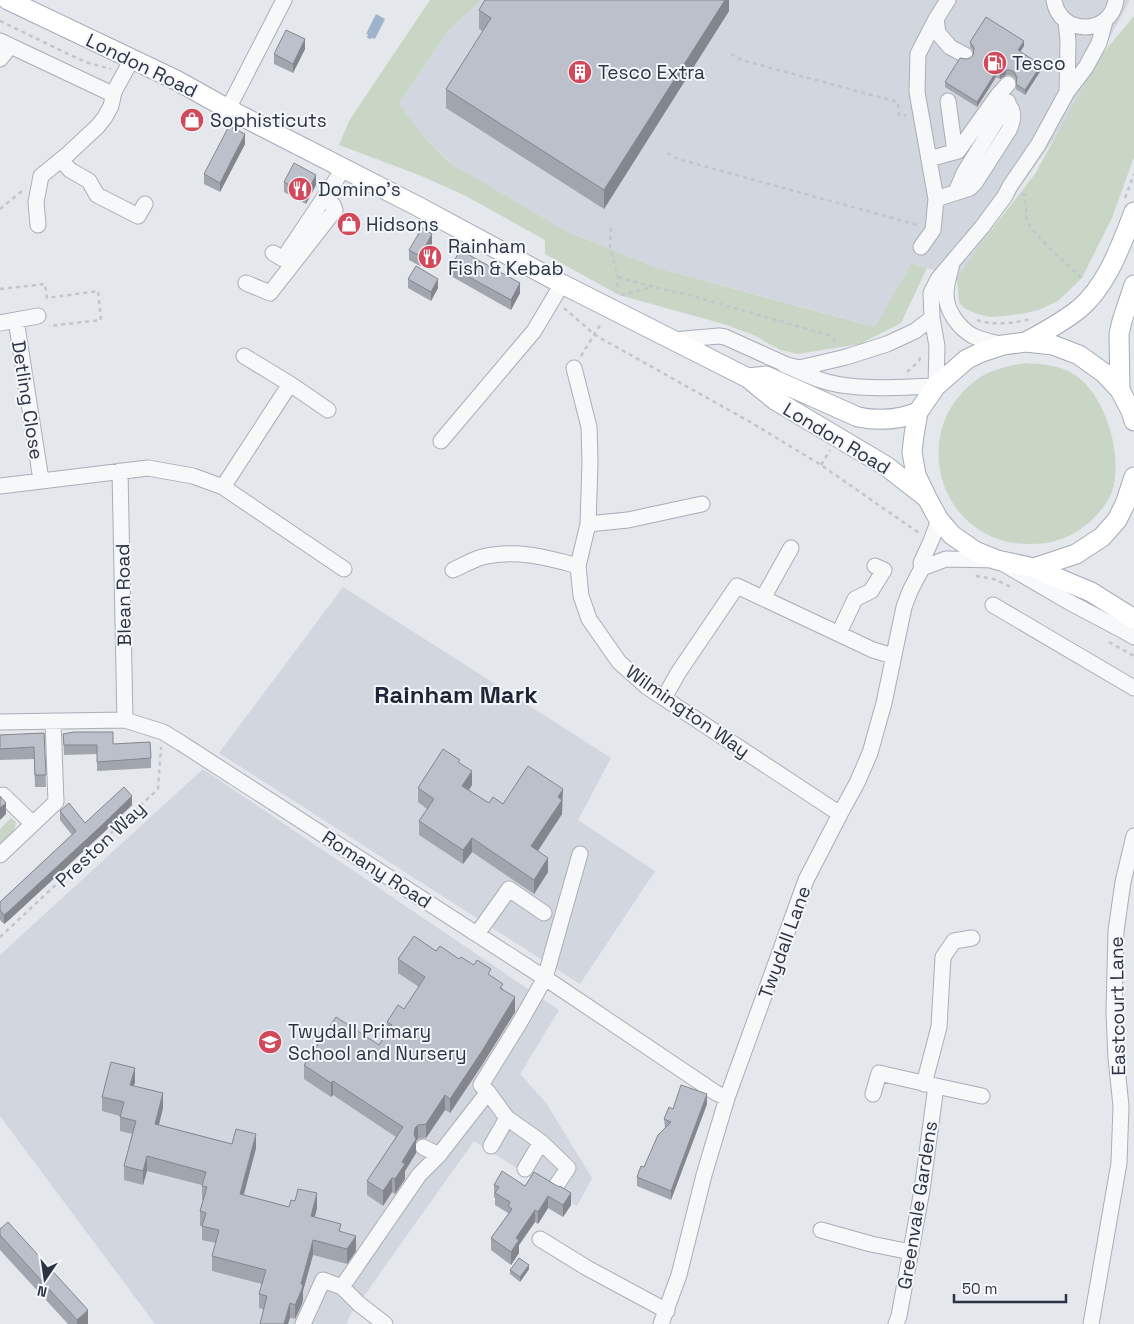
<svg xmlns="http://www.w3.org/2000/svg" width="1134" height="1324" font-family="'Space Grotesk',sans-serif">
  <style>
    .built { fill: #d2d6de }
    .green { fill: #c9d6c5 }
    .water { fill: #9fb4cc }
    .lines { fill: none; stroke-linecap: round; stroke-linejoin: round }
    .minor-casing { stroke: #a9aeb7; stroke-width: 17 }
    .major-casing { stroke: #a3abb8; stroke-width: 21 }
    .path { stroke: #c2c5cb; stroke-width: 2.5; stroke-dasharray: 4 4; stroke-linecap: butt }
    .minor { stroke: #f7f8fa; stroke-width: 15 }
    .major { stroke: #fff; stroke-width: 19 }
    .wall { fill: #a1a5ae }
    .shaded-wall { fill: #83868d }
    .building { fill: #bbc0ca; stroke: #83868d }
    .labels { text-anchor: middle; stroke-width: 4; stroke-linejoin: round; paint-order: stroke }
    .poi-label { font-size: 19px; fill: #2b3445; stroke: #f4f6f9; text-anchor: start }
    .street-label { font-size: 19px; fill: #2b3445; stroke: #f4f6f9 }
    .district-label { font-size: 24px; font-weight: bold; fill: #1d2536; stroke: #f4f6f9 }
  </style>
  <rect width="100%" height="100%" fill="#e4e7ec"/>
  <path class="built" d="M481,0H1130L1060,130L957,278L915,264L905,276L876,327L657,268L568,232L453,165L425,138L399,103L447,32Z
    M343,587L611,758L578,820L655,871L580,984L219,753Z
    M203,769L559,1010L520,1074L546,1103L592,1178L577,1206L474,1141L351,1314L346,1324H155L0,1116V955Z"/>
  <path class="green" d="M430,0H481L447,32L399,103L425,138L450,163L568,232L657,268L875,327L912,263L927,268L901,323L860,344L798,354L781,350L767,343L756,336L727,325L619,295L545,254V240L466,196L419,175L339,145L349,121Z
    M1134,16V157L1112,218L1082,278L1058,301L1039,310L1025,313L1006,316L990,317L977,314L964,308L959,302L957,278L981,243L1035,174L1099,58Z
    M1025,363C1041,364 1058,365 1072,373C1108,393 1130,472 1105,505C1086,530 1063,544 1031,544C940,546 904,430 979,378C992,369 1009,366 1025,363Z
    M11,818L16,822C15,833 8,838 0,845V829Z"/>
  <path class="water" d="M376,14L385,19L375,39L373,38L369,39L367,37L368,34H366Z"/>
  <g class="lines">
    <g class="minor-casing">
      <path id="minor" d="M1054,0C1059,36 1111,36 1116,0
        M936,19L938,33L950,47L965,55
        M1066,21L1068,41L1067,92
        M0,41L108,92H113L115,90L132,59
        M0,59L5,53L9,45
        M948,101L955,152
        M228,109L284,0
        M929,159L958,151L998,95L1008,84
        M61,160L70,170L89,181L97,195L138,216L145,204
        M956,192L964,173L1008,102
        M936,199L970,188L975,183L1009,130C1017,113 1012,106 998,95
        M38,225L36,202L41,176L68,154L98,126L105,117L111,106L114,92
        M921,247L933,230L936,199L917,92L918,54L936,19L948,0
        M273,253L283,259L344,168
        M952,263C950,273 946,284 946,294C946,311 959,328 973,336C981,340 993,342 1003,345
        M246,283L270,293L335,210L333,205L325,196
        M16,320L41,480
        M0,323L38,316
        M673,340L719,336L725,337L787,365L799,368L821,363L846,357L887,344L915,331L932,318
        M244,356L290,384L328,410
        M783,364C797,370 812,378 827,382C862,391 900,387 936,386L937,346L932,318L931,293L938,279L982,227L1005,196L1010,186L1038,145L1067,92L1086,67L1099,43L1105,21
        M574,368L589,427L590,462L588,524L578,566L581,596L589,619L619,662L647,687L840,814
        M441,441L534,331L562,284
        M120,471L125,720
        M0,486L148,468L193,476L223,487L344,569
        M223,487L290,384
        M588,524L628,520L702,504
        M922,568L946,559L997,560L1069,602L1122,630L1134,637
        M453,570C462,566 472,560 482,557C515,549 546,557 578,566
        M763,598L791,548
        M993,605L1134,688
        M839,633L855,599L871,591L884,570L875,566
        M664,698L678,673L737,586L873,650L893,656
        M0,722L125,720L163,732L181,743L554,984L716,1093L727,1098
        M3,795L33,824
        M0,855L56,802L53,721
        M477,934L509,889L544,913
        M924,1084L939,1027L943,957L954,941L972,938
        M936,1086L982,1096
        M873,1094L879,1073L936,1086L922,1190L899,1316L896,1324
        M491,1146L507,1118
        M423,1147L439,1155L488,1092
        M525,1169L541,1142
        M556,1186L568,1168L541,1142L507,1118L488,1092L481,1085L520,1022L545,978L580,854
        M821,1230L871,1244L911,1252
        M540,1239L587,1268L667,1311
        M342,1287L419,1175L439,1155
        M303,1324L323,1280L342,1287L359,1304L385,1324
        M661,1324L679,1275L704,1175L727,1098L806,880L840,814L857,783L870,753L884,703L904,607L910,591L922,568L921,563L931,541L939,520
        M1091,1324L1119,1163L1121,1106L1116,1058L1114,1012L1116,931L1123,882L1134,836"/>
    </g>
    <g class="major-casing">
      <path id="major" d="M8,0L176,80L228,109L421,208L562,284L748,378L775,400L886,466L927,498
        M1026,342C1044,332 1063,322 1079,309C1107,286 1121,245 1134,212
        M748,378L766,376L858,417C878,421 899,420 918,412
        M1120,390L1119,334L1122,321L1134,285
        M1134,421L1131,411L1120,390L1104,373L1079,355L1053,345L1026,342L1003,345L982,352L967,359L936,386L918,412L914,435L912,452L916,475L927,498L939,520L952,535L975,551L997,560L1034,568L1091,592L1134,619
        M1034,568L1076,554L1102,537L1117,520L1125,504L1134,477"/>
    </g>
    <path class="path" d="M0,21L85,62L111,69
      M731,54L741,60L898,102L899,115L905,116V114
      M667,153L678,159L918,225
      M1022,194L1025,195L1027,221L1032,229L1049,248L1069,266L1084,281
      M1125,198L1134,174
      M0,209L22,191
      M611,228L610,246L618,277L616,293
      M618,277L653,287L685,294L829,335L839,344
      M0,289L45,284L47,298L98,291L101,320L49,326
      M621,295L652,287
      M564,308L595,335L752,423L821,465L919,533
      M977,320C993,326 1015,323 1031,319
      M581,356L602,322
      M907,372L919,361L921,355
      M821,465L830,450
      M976,576L994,579L1013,588
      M1109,642L1134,656
      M0,937L158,789L161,747"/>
    <use href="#minor" class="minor"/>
    <use href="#major" class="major"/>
  </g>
  <path class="wall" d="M729,0V11L604,209L446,108V89L483,31L479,29V10Z
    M970,42L1024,46L1020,51L1041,70L1025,95L1016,89V81L1014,77L1010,75H1006L1000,79L996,77L977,107L945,87V82L973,55L974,52L970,47Z
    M305,49L293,73L274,64V54Z
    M245,144L220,192L204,184V174Z
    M284,182L316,185L306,204L284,192Z
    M432,244L420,266L409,260V250Z
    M451,267L520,293L511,310L451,276Z
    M408,279L438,288L431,301L408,288Z
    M44,733L46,787H35L34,759L0,760V735Z
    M63,734L113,744L151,758V768L97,771V754L64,755Z
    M460,763L472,785L469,790L489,803L563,804L562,805V814L538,851L548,872L534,894L472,852L463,864L419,835V821L427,809L418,802V788Z
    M132,805L101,835L9,920L4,924L0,920V902L72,835L60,820V811L85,823Z
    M436,951L474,965L491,976L503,989L515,1012L482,1065L450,1113L445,1110L426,1138L418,1139L416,1141V1153L405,1171V1179L395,1194L392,1192L383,1206L367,1195V1181L396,1137L333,1095L331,1097L304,1079V1065L379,1045L387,1032V1022L404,1009L419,987L398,973V959Z
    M135,1082L134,1086L163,1108L159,1125L232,1144L256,1148L244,1195L289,1207L317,1208L315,1217L341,1232L356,1251L347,1264L313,1255L303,1291V1299L302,1304L295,1319L259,1308V1294L262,1284L212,1271V1256L216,1243L202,1240V1226H200V1211L203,1200H202V1185L147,1171L143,1185L124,1180V1166L132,1134L120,1131V1116L102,1111V1097Z
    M707,1104L671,1200L637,1186V1177L644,1167L665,1128L664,1119L673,1109Z
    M494,1185L525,1186L571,1205L563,1217L548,1208L538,1224L535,1222L519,1245V1253L511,1265L491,1250V1238L508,1214V1213L495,1205V1198L494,1197Z
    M0,1229L88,1324H68L0,1250Z
    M529,1269L520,1282L510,1274V1270Z"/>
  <path class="shaded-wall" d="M725,0H729V11L604,209V190Z
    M305,39V49L293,73V64Z
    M1024,41V46L1018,55V50Z
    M1041,65V70L1025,95V90Z
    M1006,70V75L1000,79V74Z
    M996,72V77L977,107V102Z
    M245,134V144L220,192V183Z
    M316,175V185L306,204V194Z
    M432,234V244L420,266V256Z
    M438,279V288L431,301V292Z
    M520,283V293L511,310V300Z
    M472,771V785L462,800V786Z
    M563,789L562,814L531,861V846L558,797Z
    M132,796V805L101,835L9,920L4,924V915Z
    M6,803V814L0,820V808Z
    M472,838V852L463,864V850Z
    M548,858V872L534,894V880Z
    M515,997V1012L482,1065L450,1113V1099Z
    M135,1068V1082L130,1099V1085Z
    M333,1081V1095L331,1097V1083Z
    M163,1093V1108L155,1139V1124Z
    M707,1094V1104L671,1200V1191Z
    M445,1095V1110L426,1138V1124Z
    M418,1125V1139L416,1141V1153L405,1171V1179L395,1194V1179L414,1134L415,1128Z
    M256,1134V1148L240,1208V1194Z
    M147,1156V1171L143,1185V1171Z
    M392,1178V1192L383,1206V1191Z
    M317,1193V1208L311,1230V1216Z
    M571,1193V1205L563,1217V1205Z
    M548,1196V1208L538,1224V1212Z
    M535,1210V1222L519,1245V1253L511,1265V1252L516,1238Z
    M356,1236V1251L347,1264V1249Z
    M313,1240V1255L303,1291V1299L302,1304L295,1319V1305L301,1284Z
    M529,1265V1269L520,1282V1277Z
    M290,1303V1318L288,1324H284Z
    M88,1310V1324H77V1320Z"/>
  <path class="building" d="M485,0H725L604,190L446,89L491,18L479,10Z
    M986,17L1024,41L1018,50L1041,65L1025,90L1016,84L1017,77L1014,72L1010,70H1006L1000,74L996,72L977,102L945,82L960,58L966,59L970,58L973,55L974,49L973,46L970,42Z
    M286,30L305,39L293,64L274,54Z
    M229,126L245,134L220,183L204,174Z
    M294,163L316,175L306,194L284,182Z
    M422,228L432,234L420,256L409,250Z
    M460,250L520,283L511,300L451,267Z
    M416,266L438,279L431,292L408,279Z
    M74,732H113V744L150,742L151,758L97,762V745H64L63,734Z
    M44,733L46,775H35L34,747L0,749V735Z
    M443,749L460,760L458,762L472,771L462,786L489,803L493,797L503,804L528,766L563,789L558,797L562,800L531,846L548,858L534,880L472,838L463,850L419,821L434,799L418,788Z
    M124,787L132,796L101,826L9,911L4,915L0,910V902L76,831L60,811L69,803L85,823Z
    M0,796L6,803L0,808Z
    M414,936L436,951L440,946L459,959L461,957L474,965L477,960L491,969L488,974L503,984L500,988L515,997L482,1051L450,1099L445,1095L426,1124L418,1125L415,1128L414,1134L416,1139L402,1162L405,1164L395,1179L392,1178L383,1191L367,1181L403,1127L333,1081L331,1083L304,1065L336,1017L379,1045L392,1025L387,1022L398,1005L404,1009L425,977L398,959Z
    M111,1062L135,1068L130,1085L163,1093L155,1124L232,1144L236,1129L256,1134L240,1194L289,1207L291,1200L295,1201L298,1189L317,1193L311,1216L341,1224L339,1231L356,1236L347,1249L313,1240L301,1284H303L302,1289L295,1305L290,1303L284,1324H260L267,1296L259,1294L266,1270L212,1256L219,1230L202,1226L206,1213L200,1211L207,1187L202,1186L206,1172L147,1156L143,1171L124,1166L136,1121L120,1117L124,1102L102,1097Z
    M681,1085L707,1094L671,1191L637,1177L641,1166L644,1167L658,1135L671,1122L664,1119L669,1107L673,1109Z
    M502,1171L525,1186L534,1172L559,1187L560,1186L571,1193L563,1205L548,1196L538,1212L535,1210L516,1238L519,1240L511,1252L491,1238L512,1209L508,1206L510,1202L495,1193L499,1187L494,1185Z
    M8,1222L88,1310L77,1320L0,1235V1229Z
    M519,1258L529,1265L520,1277L510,1270Z"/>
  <defs>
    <g id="fuel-disc" transform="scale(1.25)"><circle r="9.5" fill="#d1495b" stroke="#f4f6f9"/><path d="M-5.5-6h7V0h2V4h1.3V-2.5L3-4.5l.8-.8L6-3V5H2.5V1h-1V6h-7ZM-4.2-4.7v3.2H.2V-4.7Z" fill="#fff"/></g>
    <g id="building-disc" transform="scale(1.25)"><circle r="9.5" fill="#d1495b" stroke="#f4f6f9"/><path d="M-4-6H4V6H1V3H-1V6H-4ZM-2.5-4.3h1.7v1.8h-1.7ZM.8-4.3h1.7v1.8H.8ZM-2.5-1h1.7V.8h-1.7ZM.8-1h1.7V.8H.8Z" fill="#fff"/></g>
    <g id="shop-disc" transform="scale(1.25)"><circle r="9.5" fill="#d1495b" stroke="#f4f6f9"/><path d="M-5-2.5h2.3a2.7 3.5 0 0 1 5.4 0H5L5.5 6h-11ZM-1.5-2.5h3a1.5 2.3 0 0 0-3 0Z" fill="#fff"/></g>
    <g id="restaurant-disc" transform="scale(1.25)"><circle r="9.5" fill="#d1495b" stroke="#f4f6f9"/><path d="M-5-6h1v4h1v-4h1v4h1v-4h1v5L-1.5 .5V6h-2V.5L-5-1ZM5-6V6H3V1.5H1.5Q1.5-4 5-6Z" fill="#fff"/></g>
    <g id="school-disc" transform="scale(1.25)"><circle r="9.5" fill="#d1495b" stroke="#f4f6f9"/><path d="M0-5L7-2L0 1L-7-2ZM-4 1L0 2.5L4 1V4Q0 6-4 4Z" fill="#fff"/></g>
  </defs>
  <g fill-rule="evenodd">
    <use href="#fuel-disc" x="995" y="63"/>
    <use href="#building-disc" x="580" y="72"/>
    <use href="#shop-disc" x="192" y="120"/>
    <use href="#restaurant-disc" x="300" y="189"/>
    <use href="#shop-disc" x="349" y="224"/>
    <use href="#restaurant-disc" x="430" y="257"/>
    <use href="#school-disc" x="270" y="1042"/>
  </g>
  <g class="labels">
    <g class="poi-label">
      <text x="1012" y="70">Tesco</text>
      <text x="598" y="79">Tesco Extra</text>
      <text x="210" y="127">Sophisticuts</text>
      <text x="318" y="196">Domino's</text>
      <text x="366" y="231">Hidsons</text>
      <text x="448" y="253">Rainham<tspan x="448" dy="22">Fish &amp; Kebab</tspan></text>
      <text x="288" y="1038">Twydall Primary<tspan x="288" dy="22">School and Nursery</tspan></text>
    </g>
    <g class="street-label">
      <text transform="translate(142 65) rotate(26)" y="7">London Road</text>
      <text transform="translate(28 400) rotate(81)" y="7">Detling Close</text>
      <text transform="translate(837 438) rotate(31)" y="7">London Road</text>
      <text transform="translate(123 595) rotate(-91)" y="7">Blean Road</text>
      <text transform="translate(688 711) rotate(35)" y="7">Wilmington Way</text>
      <text transform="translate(100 844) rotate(-43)" y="7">Preston Way</text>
      <text transform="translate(377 869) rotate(33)" y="7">Romany Road</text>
      <text transform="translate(784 942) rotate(-70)" y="7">Twydall Lane</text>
      <text transform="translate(1117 1006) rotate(-91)" y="7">Eastcourt Lane</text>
      <text transform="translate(917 1205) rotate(-81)" y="7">Greenvale Gardens</text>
    </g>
    <g class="district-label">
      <text x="456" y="703">Rainham Mark</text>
    </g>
  </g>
  <g transform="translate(45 1279) rotate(193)" stroke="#f4f6f9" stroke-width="4" paint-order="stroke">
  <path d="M0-4L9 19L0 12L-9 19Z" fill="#2b3445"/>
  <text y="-8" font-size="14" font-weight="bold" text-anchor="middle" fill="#2b3445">N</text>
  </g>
  <path d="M954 1294v8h112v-8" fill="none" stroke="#2b3445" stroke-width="2.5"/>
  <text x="962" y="1294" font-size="15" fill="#2b3445" stroke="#f4f6f9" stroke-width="4" paint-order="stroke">50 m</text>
</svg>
